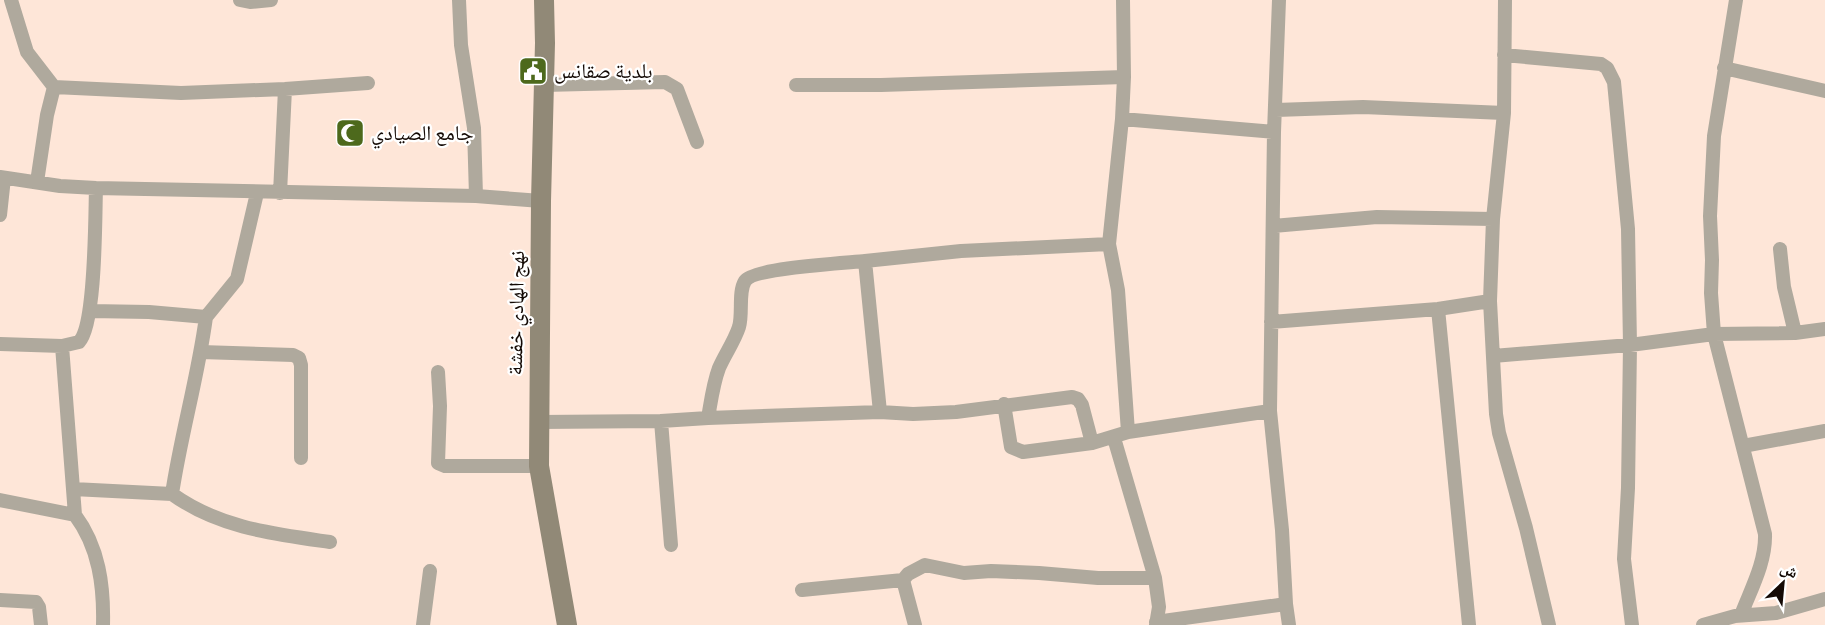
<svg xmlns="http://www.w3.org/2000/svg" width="1825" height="625" font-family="'Crimson Pro','Noto Naskh Arabic',serif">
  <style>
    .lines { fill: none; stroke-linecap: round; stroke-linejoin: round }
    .street { stroke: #afa99d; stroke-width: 14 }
    .secondary { stroke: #918977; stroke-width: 20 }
    .labels { text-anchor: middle; stroke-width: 4.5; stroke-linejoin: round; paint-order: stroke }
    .poi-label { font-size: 21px; fill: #140a05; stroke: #fff; text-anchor: start }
    .street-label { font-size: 21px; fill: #140a05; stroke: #fff }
  </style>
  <rect width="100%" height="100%" fill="#fee6d8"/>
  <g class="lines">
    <path class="street" d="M11,0L27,52L54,87
      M240,0L250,2L271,0
      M459,0L461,45L474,128L476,196
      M1123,0L1124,77L1122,119L1109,244L1118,290L1128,432
      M1279,0L1274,132L1270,411L1282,530L1286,604L1289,625
      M1505,0L1504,113L1493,219L1490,301L1496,414L1499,433L1526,528L1549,625
      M1736,0L1714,136L1710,216L1712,260L1711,293L1714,334L1765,534C1766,562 1751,589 1741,615
      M1504,55L1601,64L1607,68L1614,82L1628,229L1630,345L1628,488L1624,559L1632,625
      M1724,68L1825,91
      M544,85L665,82L677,89L697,142
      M796,85H881L1124,77
      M1276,110L1363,107L1504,113
      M1122,119L1274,132
      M0,177L60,186L96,188L476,196L541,201
      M37,182L47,115L54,87L181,93L285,89L368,83
      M280,193L285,89
      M0,215L4,178
      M1273,226L1377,217L1493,219
      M1780,249L1784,287L1795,333
      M1438,309L1469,625
      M90,311L149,312L206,317L237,279L257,193
      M206,317C198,377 181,434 172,494C219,528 274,534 330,542
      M1271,322L1438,309L1490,301
      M0,344L62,346L75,515
      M62,346L79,342C96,325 95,217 96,188
      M201,352L293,355L299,358L301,365V458
      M1493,356L1630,345L1714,334L1795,333L1825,329
      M438,372L440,406L438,463L445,466H539
      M1004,404L1011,447L1023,452L1092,443L1128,432L1270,411
      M880,412L865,261L961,251L1109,244
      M708,418C711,401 713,384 719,368C725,354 734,342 739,327C743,314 738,292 745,281C753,268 846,263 865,261
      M661,421L671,545
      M539,422L661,421L708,418L880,412L913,414L956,412L1072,397L1078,399L1082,405L1092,443
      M1114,438L1155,578L1159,607L1156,625
      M1743,446L1825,431
      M73,489L172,494
      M0,500L75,515C99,547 104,586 103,625
      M903,580L908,574L925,565L964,573L991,571L1039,573L1098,578H1155
      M802,590L903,580L915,625
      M0,600L36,602L39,607L41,625
      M1156,622L1286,604
      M423,625L430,571
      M1703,625L1735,616L1776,613L1825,599"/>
    <path class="secondary" d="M544,0L545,43L541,201L539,466L567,625"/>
  </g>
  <defs>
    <g id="civic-square" transform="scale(1.5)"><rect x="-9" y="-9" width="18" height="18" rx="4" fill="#4d691c" stroke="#fff"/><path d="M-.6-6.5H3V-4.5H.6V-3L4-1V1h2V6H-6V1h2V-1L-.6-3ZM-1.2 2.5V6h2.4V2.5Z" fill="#fff"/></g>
    <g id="mosque-square" transform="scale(1.5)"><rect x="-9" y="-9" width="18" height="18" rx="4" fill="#4d691c" stroke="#fff"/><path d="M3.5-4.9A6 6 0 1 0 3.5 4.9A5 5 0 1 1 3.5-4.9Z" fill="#fff"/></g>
  </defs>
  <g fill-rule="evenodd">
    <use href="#civic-square" x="533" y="71"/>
    <use href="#mosque-square" x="350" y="133"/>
  </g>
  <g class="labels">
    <g class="poi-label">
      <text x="554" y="78">بلدية صقانس</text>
      <text x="371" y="140">جامع الصيادي</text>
    </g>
    <g class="street-label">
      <text transform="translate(516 313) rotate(-89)" y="7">نهج الهادي خفشة</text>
    </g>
  </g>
  <g transform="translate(1783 583) rotate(26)" stroke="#ffffff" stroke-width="4.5" paint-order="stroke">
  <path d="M0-4.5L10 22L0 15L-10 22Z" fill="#140a05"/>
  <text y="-9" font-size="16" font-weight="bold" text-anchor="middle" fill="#140a05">ش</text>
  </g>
</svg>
